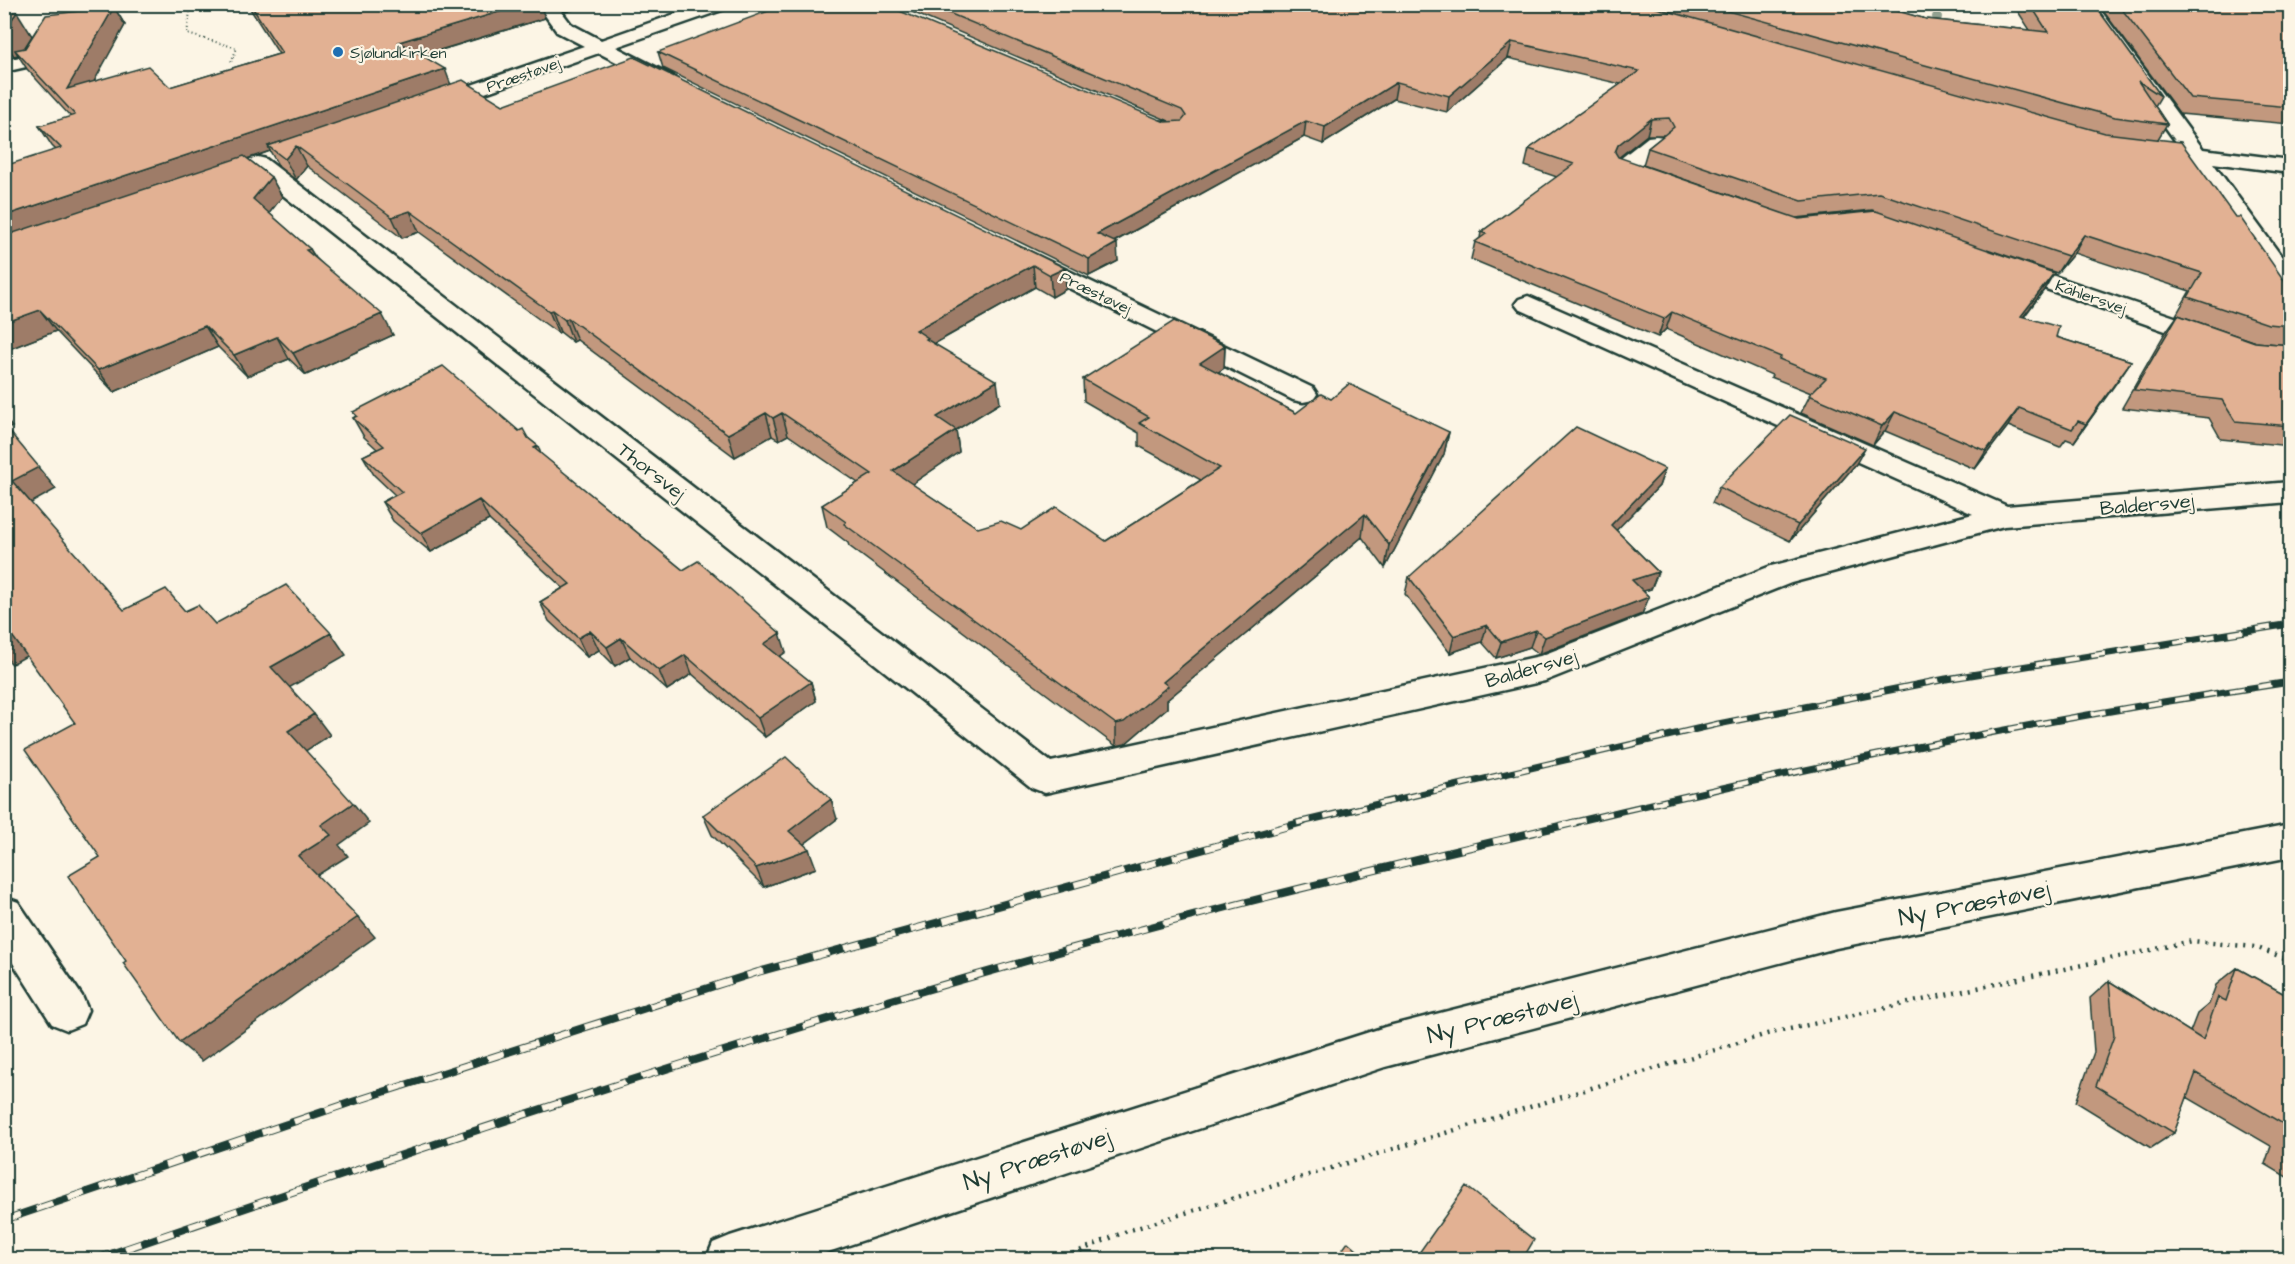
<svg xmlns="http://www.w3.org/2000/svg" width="2295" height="1264" font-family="'Architects Daughter',sans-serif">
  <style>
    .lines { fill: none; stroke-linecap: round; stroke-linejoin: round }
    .minor-casing { stroke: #1f3d34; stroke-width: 5 }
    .path-far1 { stroke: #1f3d34; stroke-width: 2; stroke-dasharray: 1 3; stroke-linecap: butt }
    .path { stroke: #1f3d34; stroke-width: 4.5; stroke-dasharray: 2 6; stroke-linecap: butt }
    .minor { fill: #fcf5e5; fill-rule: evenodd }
    .rail-far1-casing { stroke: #1f3d34; stroke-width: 7 }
    .rail-casing { stroke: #1f3d34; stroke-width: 8 }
    .rail-far1 { stroke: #fcf5e5; stroke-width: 4.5; stroke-dasharray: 14; stroke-linecap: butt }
    .rail { stroke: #fcf5e5; stroke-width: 6; stroke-dasharray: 17; stroke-linecap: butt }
    .tree { fill: #91a190 }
    .wall { fill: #c2987e; stroke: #1f3d34; stroke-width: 1.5; fill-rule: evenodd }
    .shaded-wall { fill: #9e7c67; stroke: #1f3d34; stroke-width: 1.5 }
    .building { fill: #e2b193; stroke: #1f3d34; stroke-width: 1.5 }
    .poi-dot { fill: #1f6fb2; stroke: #fcf5e5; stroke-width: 2 }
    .labels { text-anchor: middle; stroke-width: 4.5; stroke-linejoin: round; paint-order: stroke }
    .far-poi-label { font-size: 16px; fill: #1f3d34; stroke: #fcf5e5; text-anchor: start }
    .far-street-label { font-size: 16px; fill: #1f3d34; stroke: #fcf5e5 }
    .street-label { font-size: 20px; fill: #1f3d34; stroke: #fcf5e5 }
    .near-street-label { font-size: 24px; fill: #1f3d34; stroke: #fcf5e5 }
  </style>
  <rect width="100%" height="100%" fill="#fcf5e5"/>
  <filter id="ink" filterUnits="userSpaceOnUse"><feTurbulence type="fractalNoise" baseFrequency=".0167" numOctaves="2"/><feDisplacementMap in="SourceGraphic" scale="12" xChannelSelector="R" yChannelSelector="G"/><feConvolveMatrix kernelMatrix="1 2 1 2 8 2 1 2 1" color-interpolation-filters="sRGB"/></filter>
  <g filter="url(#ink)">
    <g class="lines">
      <g class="minor-casing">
        <path id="minor" d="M537,4H556L571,24L601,40L703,4H731L728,8L616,47L673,76L676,80L673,84H659L599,53L442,108H428L425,104L428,100L584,46L557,32Z
          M2077,4H2096L2203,149L2290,160V173L2213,163L2290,268V291L2281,289L2189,161L2138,154L2135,149L2138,144L2146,143L2179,146Z
          M49,22L58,28L35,65L4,72V60L21,57L42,24Z
          M1656,136L1664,137L1667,142L1639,166L1665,175L1668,180L1665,185L1657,187L1615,173L1612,168L1615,163L1648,137Z
          M258,157L266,159L1051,762L1540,656L1771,566L1973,514L1519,309L1515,304L1519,299L1528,296L2007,506L2290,482V502L2004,526L1791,583L1545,681L1045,793L1032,788L250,169L247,164L250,159Z
          M1025,250L1313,388L1317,394L1313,400L1303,402L1293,400L1017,262L1013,257L1017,252Z
          M2007,260L2254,344L2290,347V363L2242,358L1998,272L1995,267L1998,262Z
          M2290,825V857L1836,948L1385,1067L804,1260H706L713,1243L730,1236L1385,1027L1836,912Z
          M4,897L18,902L82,996L88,1010L82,1024L67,1030L52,1024L4,949Z"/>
      </g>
      <path class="path-far1" d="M191,4L187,34L237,48L231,62"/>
      <path class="path" d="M1058,1260L1127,1231L1767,1034L2192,941L2255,947L2290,960"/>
      <use href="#minor" class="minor"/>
      <g class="rail-far1-casing">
        <path id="rail-far1" d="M1297,823L1718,724L1946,679L2290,624
          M1571,823C1809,766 2048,718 2290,682"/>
      </g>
      <g class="rail-casing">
        <path id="rail" d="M4,1220L349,1103L758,972L1303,822
          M93,1260C407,1152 722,1046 1041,957C1219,907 1398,864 1577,822"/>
      </g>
      <use href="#rail-far1" class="rail-far1"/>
      <use href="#rail" class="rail"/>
    </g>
    <circle class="tree" cx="1937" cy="17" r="5"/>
    <path class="wall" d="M247,4H540L545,18L422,56L451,84L503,105L1065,268L1066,289L1052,297L1035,287L934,344L1000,403L956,430L959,452L912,484L978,528L1021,530L1106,541L1201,480L1139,446V433L1084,401L1083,379L1225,346L1224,368L1218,372L1296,413L1331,399L1449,432L1444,454L1385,568L1362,537L1167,700V708L1125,744L1116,746L849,546L848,543L827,527L822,505L858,483L788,435L779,440L772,436L735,457L577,340L573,342L560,332L558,333L419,232L402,238L307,166L296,180L279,167L270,151L248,159L271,177L282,197L269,213L310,249L316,258L393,335L306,375L289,359L247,376L218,347L114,392L56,331L4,351L56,150L52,146L39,126L71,117L27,69L18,55L14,56L4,46V13L32,36L24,48L114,7L125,25L93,82L170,87L279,54Z
      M558,4H591L565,12Z
      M893,4H1872L1926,19L2030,30L2013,4H2094L2161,96L2155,106L2167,124L2158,139L2235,217L2290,289V446L2221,439L2209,418L2122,408L2165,333L2178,315L2255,342L2290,345L2254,342L2176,315L2190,291L2074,253L2057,273L1987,249L2044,290L2024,317L2056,337L2131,361L2074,442L2066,439L2060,447L2008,426L1975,469L1885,431L1873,445L1801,413L1811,393L1771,377L1772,375L1666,329L1658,337L1471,259L1475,242L1480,238L1481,232L1557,177L1525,166L1529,149L1621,84L1508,58L1447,112L1394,99L1323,144L1304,137L1114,242L1118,261L1089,276L663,68L658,52L1169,121ZM1647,135H1664L1648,148L1643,165L1764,207L1618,158ZM1872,210L1875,211L1799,219L1796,218Z
      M2098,4H2290V124L2180,114Z
      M353,412L528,438L538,446L541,454L683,570L786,652L779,657L811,682L816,701L765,737L692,674L667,690L630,657L615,666L599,650L587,657L549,621L540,602L563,588L489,520L431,552L393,521L382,502L395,495L374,475L363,456L377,449L364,437L353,418L356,416Z
      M1856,464L1790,541L1712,503L1719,487Z
      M1665,469L1659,486L1616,530L1658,572L1651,589L1643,591L1649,597L1642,614L1539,654L1530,647L1496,658L1482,642L1450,653L1405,594L1409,577Z
      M703,815L837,819L804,844L816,868L764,887L712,835Z
      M2237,968L2290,997V1179L2265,1164L2271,1146L2187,1097L2174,1133L2151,1148L2076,1102L2094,1052L2090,998L2109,981L2190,1032L2197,1014L2209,1004L2216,985Z"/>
    <path class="shaded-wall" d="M525,4H540L545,18L407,60L399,42Z
      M563,4H591L565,12Z
      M114,7L125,25L79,109L67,89Z
      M17,12L32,36L20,55L15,50L18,55L14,56L4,41V30Z
      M1512,42L1508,58L1447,112L1449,96Z
      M445,69L452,88L268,146L270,151L4,242V216Z
      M1397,82L1394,99L1323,144L1325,127Z
      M1651,119L1647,135L1613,162L1615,152L1618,145Z
      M1306,121L1304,137L1097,251V234Z
      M296,146L307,166L296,180L285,159Z
      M271,177L282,197L264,220L253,199Z
      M410,211L419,232L402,238L392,217Z
      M2084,235L2074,253L2057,273L2068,256Z
      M1117,243L1118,261L1089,276V259Z
      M310,249L321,269L306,250Z
      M1033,265L1035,287L930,346L916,330Z
      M1065,268L1066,289L1052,297L1050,275Z
      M2054,273L2044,290L2010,334L2021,316Z
      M40,310L56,331L4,351V323Z
      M552,310L560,332L558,333L549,311Z
      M1672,312L1666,329L1658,337L1664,319Z
      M382,314L393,335L306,375L293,353Z
      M568,318L577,340L573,342L565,320Z
      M205,326L218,347L114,392L98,370Z
      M277,337L289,359L247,376L234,355Z
      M1225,346L1224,368L1200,385V363Z
      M2131,361L2119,379L2074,442L2086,424Z
      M997,381L1000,403L940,440L937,417Z
      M2019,408L2008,426L1975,469L1986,451Z
      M1895,412L1885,431L1873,445L1882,426Z
      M766,413L772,436L735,457L728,434Z
      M782,413L788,435L779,440L773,418Z
      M4,417L12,427L7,429L56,489L31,503L12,481L4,425Z
      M956,430L959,452L897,494L893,471Z
      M1449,432L1444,454L1385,568L1389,545Z
      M1865,448L1856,464L1790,541L1798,525Z
      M1665,469L1659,486L1605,542L1611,525Z
      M479,500L489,520L431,552L421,533Z
      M1365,514L1362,537L1167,700V708L1125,744L1116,746V724L1163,682Z
      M1658,572L1651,589L1626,596L1632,580Z
      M1649,597L1642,614L1539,654L1545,637Z
      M1487,625L1482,642L1450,653L1454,636Z
      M1536,630L1530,647L1496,658L1501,642Z
      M590,631L599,650L587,657L578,638Z
      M10,633L30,654L12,664L7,659L4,661V635Z
      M331,633L346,655L287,689L271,667Z
      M780,633L786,652L770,663L764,644Z
      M621,638L630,657L615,666L607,647Z
      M685,655L692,674L667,690L659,671Z
      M811,682L816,701L765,737L758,718Z
      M314,714L330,735L304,752L288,731Z
      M831,799L837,819L796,850L789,831Z
      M353,803L369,823L339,845L348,856L316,876L298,856L321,825Z
      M809,849L816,868L764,887L756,868Z
      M358,917L375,937L202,1061L179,1042Z"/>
    <path class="building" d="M250,4H525L399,42L445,69L4,216V166L61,148L39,126L75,115L15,50L25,48L46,15L114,7L67,89L148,66L170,87L282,53Z
      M787,4H883L1165,122L1182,121L1186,116L1182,110L927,4H1642L2105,133L2181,142L2235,217H2240L2290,289V326L2268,324L2188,297L2202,273L2084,235L2068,256L1879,193L1802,201L1648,148L1674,127L1669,118L1651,119L1618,145L1615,152L1618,157L1799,219L1876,211L2054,273L2021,316L2059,327L2056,337L2131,361L2086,424L2078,421L2072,429L2019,408L1986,451L1895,412L1882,426L1809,395L1826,378L1779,359L1781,357L1672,312L1664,319L1475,242L1486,234L1481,232L1574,164L1529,149L1639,71L1512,42L1449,96L1397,82L1325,127L1306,121L1097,234L1117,243L1089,259L658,52Z
      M1702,4H1872L1926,19L2048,32L2030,4H2094L2161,96L2138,81L2167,124L2115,117Z
      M2118,4H2290V107L2190,98Z
      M17,12L4,30V13Z
      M634,57L1065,268L1050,275L1033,265L916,330L928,338L926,339L997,381L937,417L956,430L893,471L978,528L1001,521L1021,530L1056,507L1106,541L1220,468L1139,423L1149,417L1083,379L1174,321L1225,346L1200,363L1296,413L1321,394L1331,399L1349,384L1449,432L1389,545L1365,514L1163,682L1168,686L1124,722L1116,724L844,524L846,522L822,505L872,474L782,413L773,418L766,413L728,434L568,318L565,320L552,310L549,311L410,211L392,217L296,146L285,159L268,146L463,80L503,105Z
      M244,156L271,177L253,199L310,249L306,250L382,314L293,353L277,337L234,355L205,326L98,370L40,310L4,323V236Z
      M2178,315L2255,342L2290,345V426L2235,421L2222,400L2134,390Z
      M443,366L519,431L523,429L528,438L538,446L534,448L683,570L698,561L780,633L764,644L811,682L758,718L685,655L659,671L621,638L607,647L590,631L578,638L540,602L570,584L479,500L421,533L382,502L402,492L363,456L384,446L353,418L357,416L353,412Z
      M1790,415L1865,448L1798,525L1719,487Z
      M4,425L39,467L12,481L124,610L166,589L185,611L198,605L215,624L286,585L331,633L271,667L314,714L288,731L353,803L321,825L331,835L298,856L358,917L179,1042L123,963L126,961L68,876L100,857L25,750L75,723L10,633L4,635Z
      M1576,427L1665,469L1611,525L1658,572L1632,580L1649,597L1545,637L1536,630L1501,642L1487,625L1454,636L1409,577Z
      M786,757L831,799L789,831L809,849L756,868L703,815Z
      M2237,968L2290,997V1128L2196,1073L2174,1133L2096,1086L2114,1036L2109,981L2203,1040L2218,997L2226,1001Z
      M1466,1186L1534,1240L1522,1260H1414Z
      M1348,1242L1368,1260H1335Z"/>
  </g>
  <circle class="poi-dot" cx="338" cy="52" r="6"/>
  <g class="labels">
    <g class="far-poi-label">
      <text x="350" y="58">Sjølundkirken</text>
    </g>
    <g class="far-street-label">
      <text transform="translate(523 74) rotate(-19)" y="6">Præstøvej</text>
      <text transform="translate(1096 292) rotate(26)" y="6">Præstøvej</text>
      <text transform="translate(2091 296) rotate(19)" y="6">Kählersvej</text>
    </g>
    <g class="street-label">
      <text transform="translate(652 471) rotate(38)" y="7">Thorsvej</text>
      <text transform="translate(2147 504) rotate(-5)" y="7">Baldersvej</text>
      <text transform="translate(1531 668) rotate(-16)" y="7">Baldersvej</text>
    </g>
    <g class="near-street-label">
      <text transform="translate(1974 903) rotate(-11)" y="8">Ny Præstøvej</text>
      <text transform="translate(1502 1017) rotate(-14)" y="8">Ny Præstøvej</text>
      <text transform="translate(1037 1159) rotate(-18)" y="8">Ny Præstøvej</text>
    </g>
  </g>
  <rect width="2295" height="1264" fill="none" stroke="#fcf5e5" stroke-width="24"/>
  <rect x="12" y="12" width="2271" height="1240" fill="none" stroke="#1f3d34" stroke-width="2" filter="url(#ink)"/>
</svg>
